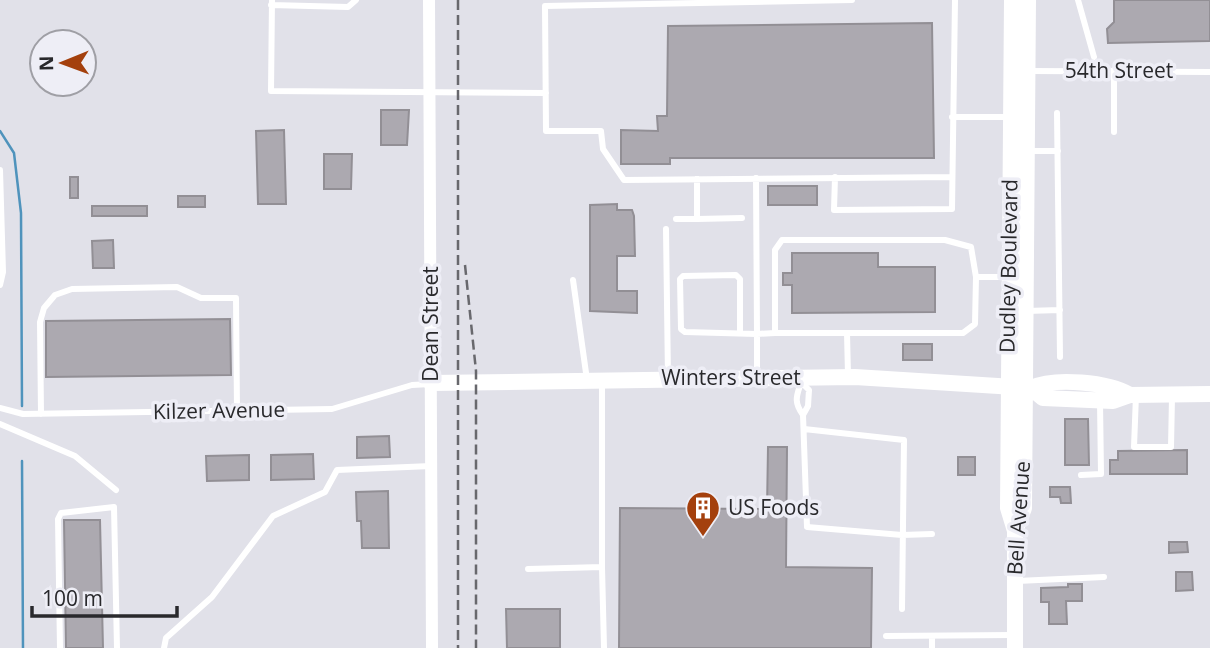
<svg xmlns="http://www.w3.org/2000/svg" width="1210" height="648" font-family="'Open Sans',sans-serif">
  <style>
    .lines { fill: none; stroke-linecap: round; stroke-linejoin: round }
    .stream { stroke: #4f93bc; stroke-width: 2.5 }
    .building { fill: #aca9b0; stroke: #928f95; stroke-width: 2 }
    .lane { stroke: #fff; stroke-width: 6 }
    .street { stroke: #fff; stroke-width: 12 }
    .secondary { stroke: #fff; stroke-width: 16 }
    .rail { stroke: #68686d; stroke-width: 2.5; stroke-dasharray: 10 5; stroke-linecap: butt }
    .labels { text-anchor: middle; stroke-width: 7; stroke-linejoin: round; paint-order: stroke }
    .street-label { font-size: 21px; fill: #29292c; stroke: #eeeef6 }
    .poi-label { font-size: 21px; fill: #29292c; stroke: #eeeef6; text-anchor: start }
  </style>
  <rect width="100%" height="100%" fill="#e1e1e9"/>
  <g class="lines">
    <path class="stream" d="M0,131L14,153L21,213L22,406
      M22,461L23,648"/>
  </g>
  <path class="building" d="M1114,0H1210V41L1108,43L1107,29L1114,22Z
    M932,23L934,158H670V164H621V130L658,131L657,116H667L668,26Z
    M381,110H409L407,145H381Z
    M284,130L286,204H258L256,131Z
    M324,154H352L351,189H324Z
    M70,177H78V198H70Z
    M768,186H817V205H768Z
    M178,196H205V207H178Z
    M617,204V210H632L634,216L635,256H617V291H637V313L590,311V205Z
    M92,206H147V216H92Z
    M113,240L114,268H93L92,241Z
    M792,253H878V267H935V312L792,313V285H783V273H792Z
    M230,319L231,375L46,377V321Z
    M903,344H932V360H903Z
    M1065,419H1088L1089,465H1065Z
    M389,436L390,457L357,458V437Z
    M768,447H787L786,567L872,568L871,648H619L620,508L767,509Z
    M1187,450V474H1110V460H1118V451Z
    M313,454L314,479L271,480V455Z
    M249,455V480L207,481L206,456Z
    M958,457H975V475H958Z
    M1050,487H1070L1071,503H1061L1060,497H1050Z
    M388,491L389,548H362L361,521H357L356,492Z
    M64,520H100L103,648H66Z
    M1169,542H1187L1188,552L1169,553Z
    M1176,572H1192L1193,590L1176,591Z
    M1068,584H1082V601H1066L1067,624H1049V602H1041V588L1068,587Z
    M506,609H560V648H507Z"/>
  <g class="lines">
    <path class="lane" d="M272,0L271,91L546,93
      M852,0L545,6L546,131H601L603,149L624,180L952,177
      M1078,0L1094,57
      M271,5L348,7L356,0
      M1030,71L1210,72
      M1057,113L1060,357
      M952,117H1009
      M1114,132V70
      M1028,151H1058
      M0,170L3,272L0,285
      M835,177L834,210L952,209L955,0
      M697,179V219L742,218
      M676,219H697
      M666,229L668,378
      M782,240H945L971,247L976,277L975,324L963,333H775V250Z
      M976,277H1009
      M573,280L587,380
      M1026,311L1060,310
      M740,331V279L736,275L683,276L680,279L681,329L685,332L757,334L756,178
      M847,333L848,375
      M757,377V334L775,333
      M802,379C798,394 792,400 803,415L807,527L902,535L932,534
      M802,383L809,390L808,406L803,415
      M1136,395L1134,447H1171L1172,397
      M0,408L23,414L332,409L412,385L430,384
      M41,414L40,322L44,308L55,295L72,289L177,287L201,298H236L237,411
      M0,424L75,456L116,490
      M804,429L904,440L902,609
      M1081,475L1101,474L1100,402
      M602,567L604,648
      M528,569L602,567V381
      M1017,581L1104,577
      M886,636L1013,635
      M932,636V648
      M60,648L58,519L61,513L114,507L117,648
      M164,648L166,638L212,597L273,516L325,492L337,470L431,466"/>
    <path class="street" d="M429,0L432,648"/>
    <path class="secondary" d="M1012,0L1008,508L1015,531
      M431,383L855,377L1031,388C1055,377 1108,382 1130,395
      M1031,388L1043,398L1113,401L1130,395L1210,394
      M1015,648V531L1024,508L1028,0"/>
    <path class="rail" d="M458,0V648
      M465,265L476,371V648"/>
  </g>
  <defs>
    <g id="building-pin" transform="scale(1.75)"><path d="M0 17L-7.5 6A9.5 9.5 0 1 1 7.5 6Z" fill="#a4400d" stroke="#eeeef6"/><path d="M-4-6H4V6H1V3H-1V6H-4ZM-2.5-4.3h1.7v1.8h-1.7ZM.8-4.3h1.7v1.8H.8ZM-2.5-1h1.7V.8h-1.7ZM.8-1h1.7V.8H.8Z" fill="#fff"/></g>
  </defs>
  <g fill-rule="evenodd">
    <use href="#building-pin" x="703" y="508"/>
  </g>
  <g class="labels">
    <g class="street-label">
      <text x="1119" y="78">54th Street</text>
      <text transform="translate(1009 266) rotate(-89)" y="7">Dudley Boulevard</text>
      <text transform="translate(431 324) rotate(-90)" y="7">Dean Street</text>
      <text x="731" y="385">Winters Street</text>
      <text transform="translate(219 411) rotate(-1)" y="7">Kilzer Avenue</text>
      <text transform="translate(1019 518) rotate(-86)" y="7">Bell Avenue</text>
    </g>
    <g class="poi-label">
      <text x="728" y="515">US Foods</text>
    </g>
  </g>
  <g transform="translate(63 63) rotate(269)"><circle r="33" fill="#eeeef6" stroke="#9f9fa5" stroke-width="2"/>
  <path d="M0-5L12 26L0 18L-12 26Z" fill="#a4400d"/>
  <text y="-10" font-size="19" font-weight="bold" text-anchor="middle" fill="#29292c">N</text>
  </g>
  <path d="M32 606v10h145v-10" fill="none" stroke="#29292c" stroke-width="3.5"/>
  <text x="42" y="606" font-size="21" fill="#29292c" stroke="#eeeef6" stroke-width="5" paint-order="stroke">100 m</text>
</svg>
